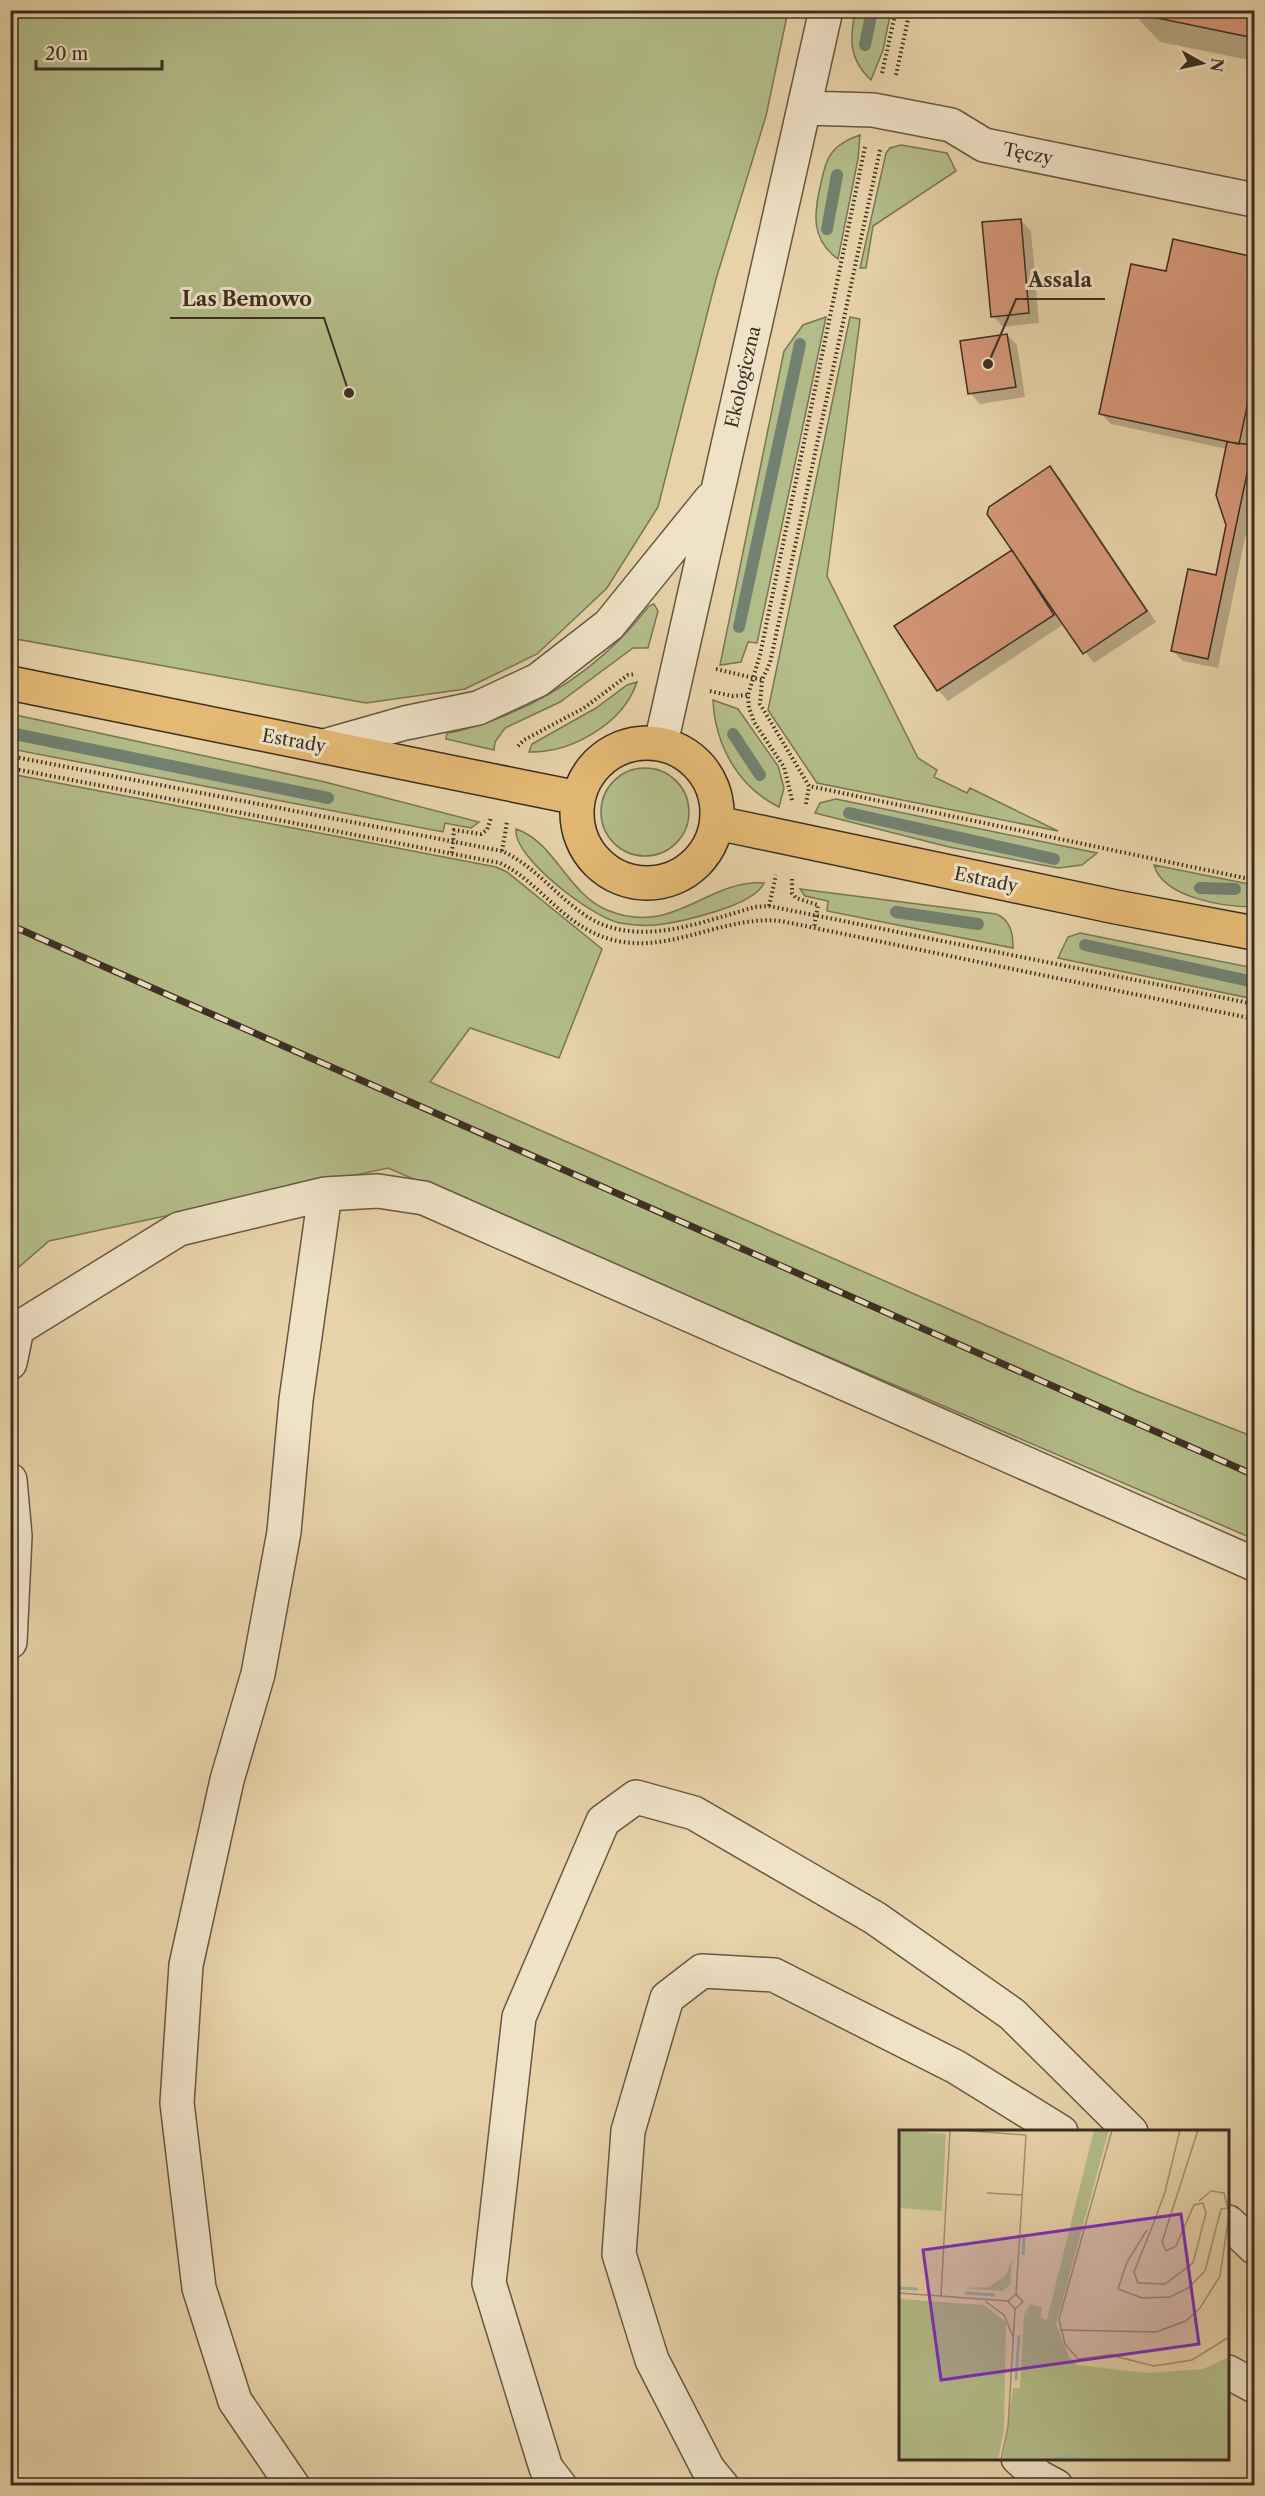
<svg xmlns="http://www.w3.org/2000/svg" width="1265" height="2496" font-family="'Libre Caslon Text',serif">
  <style>
    .green { fill: #b3bd8a; stroke: #777656; stroke-width: 1.5 }
    .shadow { fill: #0003 }
    .lines { fill: none; stroke-linecap: round; stroke-linejoin: round }
    .stream { stroke: #728171; stroke-width: 12 }
    .building { fill: #d59779; stroke: #3b2e23; stroke-width: 1.5 }
    .minor-casing { stroke: #665744; stroke-width: 36 }
    .major-casing { stroke: #3b2e23; stroke-width: 36 }
    .path { stroke: #3b2e23; stroke-width: 4; stroke-dasharray: 1.5 3; stroke-linecap: butt }
    .minor { stroke: #efe2c7; stroke-width: 33 }
    .major { stroke: #e4b974; stroke-width: 33 }
    .rail-casing { stroke: #3b2e23; stroke-width: 7 }
    .rail { stroke: #efe2c7; stroke-width: 4.5; stroke-dasharray: 14; stroke-linecap: butt }
    .labels { text-anchor: middle; stroke-width: 6; stroke-linejoin: round; paint-order: stroke }
    .street-label { font-size: 18px; fill: #3b2e23; stroke: #efe2c7 }
    .inset-river { fill: none; stroke: #97b8a5; stroke-width: 3 }
    .inset-road { fill: none; stroke: #a29073; stroke-width: 1.5 }
    .view { fill: #7b2cbf; fill-opacity: 0.15; stroke: #7b2cbf; stroke-width: 3 }
    .inset-edge { fill: none; stroke: #3b2e23; stroke-width: 3 }
    .leader { fill: none; stroke: #3b2e23; stroke-width: 2 }
    .callout-dot { fill: #3b2e23; stroke: #efe2c7; stroke-width: 2 }
    .callout-label { font-size: 20px; text-anchor: middle; font-weight: bold; fill: #3b2e23; stroke: #efe2c7; stroke-width: 6; stroke-linejoin: round; paint-order: stroke }
  </style>
  <rect width="100%" height="100%" fill="#e7d2a9"/>
  <filter id="stains"><feTurbulence type="fractalNoise" baseFrequency=".00333" numOctaves="4"/><feColorMatrix values="0 0 0 0 .2 0 0 0 0 .09 0 0 0 0 .02 0 0 0 .5 -.17"/></filter>
  <radialGradient id="worn" r=".72"><stop offset=".6" stop-color="#630" stop-opacity="0"/><stop offset="1" stop-color="#630" stop-opacity=".3"/></radialGradient>
  <path class="green" d="M10,11H788L766,116L716,279L658,507L607,588L537,654L465,689L366,703L11,638Z
    M855,11H891L883,50L871,80C848,59 850,39 855,11Z
    M860,135L858,159L838,259C810,239 814,212 821,183C824,170 826,158 836,148C843,142 851,138 860,135Z
    M901,145L947,153L956,171L873,226L866,268H860L886,153L890,148Z
    M826,317L757,643L748,642L741,662L720,665L784,351L803,325Z
    M850,317L860,319L827,576L918,758L937,770L934,777L967,793L970,788L1058,831L817,783L768,710Z
    M654,604L658,611L648,648H633L560,702L505,728L495,742L494,750L446,739L447,733C460,732 474,726 487,722C552,700 607,660 649,606Z
    M637,682C623,724 571,753 529,752L532,744L596,708L627,685Z
    M713,700L738,709L778,766L784,788L779,807C738,787 715,745 713,700Z
    M11,714L325,782L479,822L471,828L445,823L443,832L11,749Z
    M601 812a44 44 0 1 1 88 0a44 44 0 1 1-88 0Z
    M11,774L496,867L507,872L602,949L559,1058L470,1028L430,1082L1136,1391L1254,1437V1539L388,1168L49,1241L11,1274Z
    M836,799L1097,853L1082,865L1058,868L949,847L815,813L820,803Z
    M516,829C555,842 567,893 607,910C674,938 706,879 764,883C754,906 681,922 656,925C644,926 631,925 620,923C593,918 512,857 516,829Z
    M1154,865L1254,885V907C1225,907 1163,898 1154,865Z
    M800,889L996,914C1011,920 1013,934 1013,948L827,911L828,901L805,896Z
    M1080,933L1254,968V999L1058,958L1068,937Z"/>
  <path class="shadow" d="M1130,10H1254V61L1160,42Z
    M1021,220L1031,231L1039,323L1003,327L993,316Z
    M1174,241L1254,258V428L1251,446L1254,448V495L1218,668L1183,661L1173,651L1217,577L1228,524L1227,449L1111,424L1101,414L1167,273Z
    M1007,335L1017,345L1025,397L980,404L970,393Z
    M1050,468L1060,478L1156,622L1094,663L1064,624L948,701L938,690L896,626L1014,551Z"/>
  <g class="lines">
    <path class="stream" d="M865,45L872,10
      M827,229L837,175
      M739,627L800,344
      M10,733L328,798
      M733,734L760,775
      M849,813L1054,859
      M1200,888L1235,889
      M896,912L978,924
      M1085,945L1254,982"/>
  </g>
  <path class="building" d="M1128,10H1254V38L1128,12Z
    M1021,219L1029,313L991,317L982,222Z
    M1173,239L1254,257V374L1239,444L1099,414L1131,264L1166,271Z
    M1007,334L1016,387L968,394L960,341Z
    M1227,442L1253,445L1208,659L1171,651L1188,569L1216,575L1226,525L1216,495Z
    M1050,466L1147,611L1083,654L987,514L989,507Z
    M1012,550L1054,615L937,691L894,626Z"/>
  <g class="lines">
    <g class="minor-casing">
      <path id="minor" d="M806,108L873,110L951,125L984,145L1254,200
        M661,743L826,10
        M324,746L405,723L478,708L538,680L609,625L711,499
        M10,1363L17,1329L179,1229L325,1194L378,1191L424,1198L1254,1564
        M10,1480L15,1536L10,1642
        M1228,2222L1254,2247
        M1228,2372L1254,2386
        M1018,2458L1039,2477L1056,2486
        M293,2486L235,2401L199,2288L177,2103L186,1965L227,1780L258,1674L284,1532L296,1400L325,1194
        M560,2486L546,2468L489,2283L519,2017L603,1821L636,1797L694,1813L875,1918L1012,2014L1131,2132
        M722,2486L708,2469L652,2360L619,2254L628,2131L667,1998L702,1971L774,1975L956,2067L1061,2132"/>
    </g>
    <g class="major-casing">
      <path id="major" d="M10,683L578,798
        M577 813a70 70 0 1 1 140 0a70 70 0 1 1-140 0Z
        M717,823L1116,907L1254,933"/>
    </g>
    <path class="path" d="M882,73L896,10
      M896,75L910,10
      M880,150L770,663L762,680L760,704L809,786L1254,880
      M716,669L762,680
      M710,691L732,696L748,695
      M518,746L524,740L584,708L628,675L636,674
      M10,756L502,851C533,865 554,893 582,913C633,951 701,922 755,907L769,906L1254,1004
      M10,768L500,863C536,880 559,918 596,934C660,963 718,914 781,921L1254,1019
      M792,800L784,767L754,722L749,708L748,695L760,655L865,147
      M806,804L809,786
      M502,851L507,822
      M452,853L454,830L481,834L487,830L491,818
      M792,879V893L796,898L818,905L814,928
      M769,906L776,875"/>
    <use href="#minor" class="minor"/>
    <use href="#major" class="major"/>
    <g class="rail-casing">
      <path id="rail" d="M10,925L1254,1475"/>
    </g>
    <use href="#rail" class="rail"/>
  </g>
  <g class="labels">
    <g class="street-label">
      <text transform="translate(1028 154) rotate(11)" y="6">Tęczy</text>
      <text transform="translate(743 377) rotate(-77)" y="6">Ekologiczna</text>
      <text transform="translate(294 741) rotate(10)" y="6">Estrady</text>
      <text transform="translate(986 880) rotate(12)" y="6">Estrady</text>
    </g>
  </g>
  <g transform="translate(899 2130)">
    <rect width="330" height="330" fill="#e7d2a9"/>
    <path d="M0,0L47,4L43,81L0,78ZM195,0H210L157,194L170,227L178,235L247,243L304,239L330,227V330H104L114,258H121L125,185L131,174L143,177L142,187L148,190ZM113,129L111,155L104,161L62,158L90,157L107,145ZM0,169L85,175L107,192L105,299L99,330H0Z" fill="#b3bd8a"/>
    <path class="inset-river" d="M124,125L125,107M0,158L19,159M66,163L96,165M117,250L120,205M153,330L173,325L181,330"/>
    <path class="inset-road" d="M59,0L127,5M213,0L160,189L166,214L179,229L211,225L255,236L293,230L330,207M88,63L123,65M257,87L235,142L239,153L266,154L294,133L307,83L304,73L295,75L277,116L267,121L263,112L299,0M256,89L266,62L281,0M248,100L228,132L219,159L243,168L271,167L289,158L306,141L322,79L330,78M0,163L109,171M117,164L127,5M42,166L51,0M86,171L105,185L114,206M116,179L124,172L117,164M116,179L109,171L117,164M161,200L257,202L287,191L301,178L321,146L330,84L325,63L312,61L300,71M102,330L109,297L116,179"/>
    <path class="view" d="M282,84L300,214L42,250L24,120Z"/>
    <rect width="330" height="330" class="inset-edge"/>
  </g>
  <path class="leader" d="M988 364L1016 299H1105M349 393L324 318H170"/>
  <g class="callout-dot">
    <circle cx="988" cy="364" r="6"/>
    <circle cx="349" cy="393" r="6"/>
  </g>
  <g class="callout-label">
    <text x="1060" y="287">Assala</text>
    <text x="247" y="306">Las Bemowo</text>
  </g>
  <rect width="1265" height="2496" fill="none" stroke="#e7d2a9" stroke-width="36"/>
  <rect x="12" y="12" width="1241" height="2472" fill="none" stroke="#3b2e23" stroke-width="3"/>
  <rect x="18" y="18" width="1229" height="2460" fill="none" stroke="#3b2e23" stroke-width="1.5"/>
  <g transform="translate(1202 63) rotate(98)" stroke="#efe2c7" stroke-width="4.5" paint-order="stroke">
  <path d="M0-4.5L10 22L0 15L-10 22Z" fill="#3b2e23"/>
  <text y="-9" font-size="16" font-weight="bold" text-anchor="middle" fill="#3b2e23">N</text>
  </g>
  <path d="M36 60v9h126v-9" fill="none" stroke="#3b2e23" stroke-width="3"/>
  <text x="45" y="60" font-size="18" fill="#3b2e23" stroke="#efe2c7" stroke-width="4.5" paint-order="stroke">20 m</text>
  <rect width="100%" height="100%" filter="url(#stains)"/>
  <rect width="100%" height="100%" fill="url(#worn)"/>
</svg>
